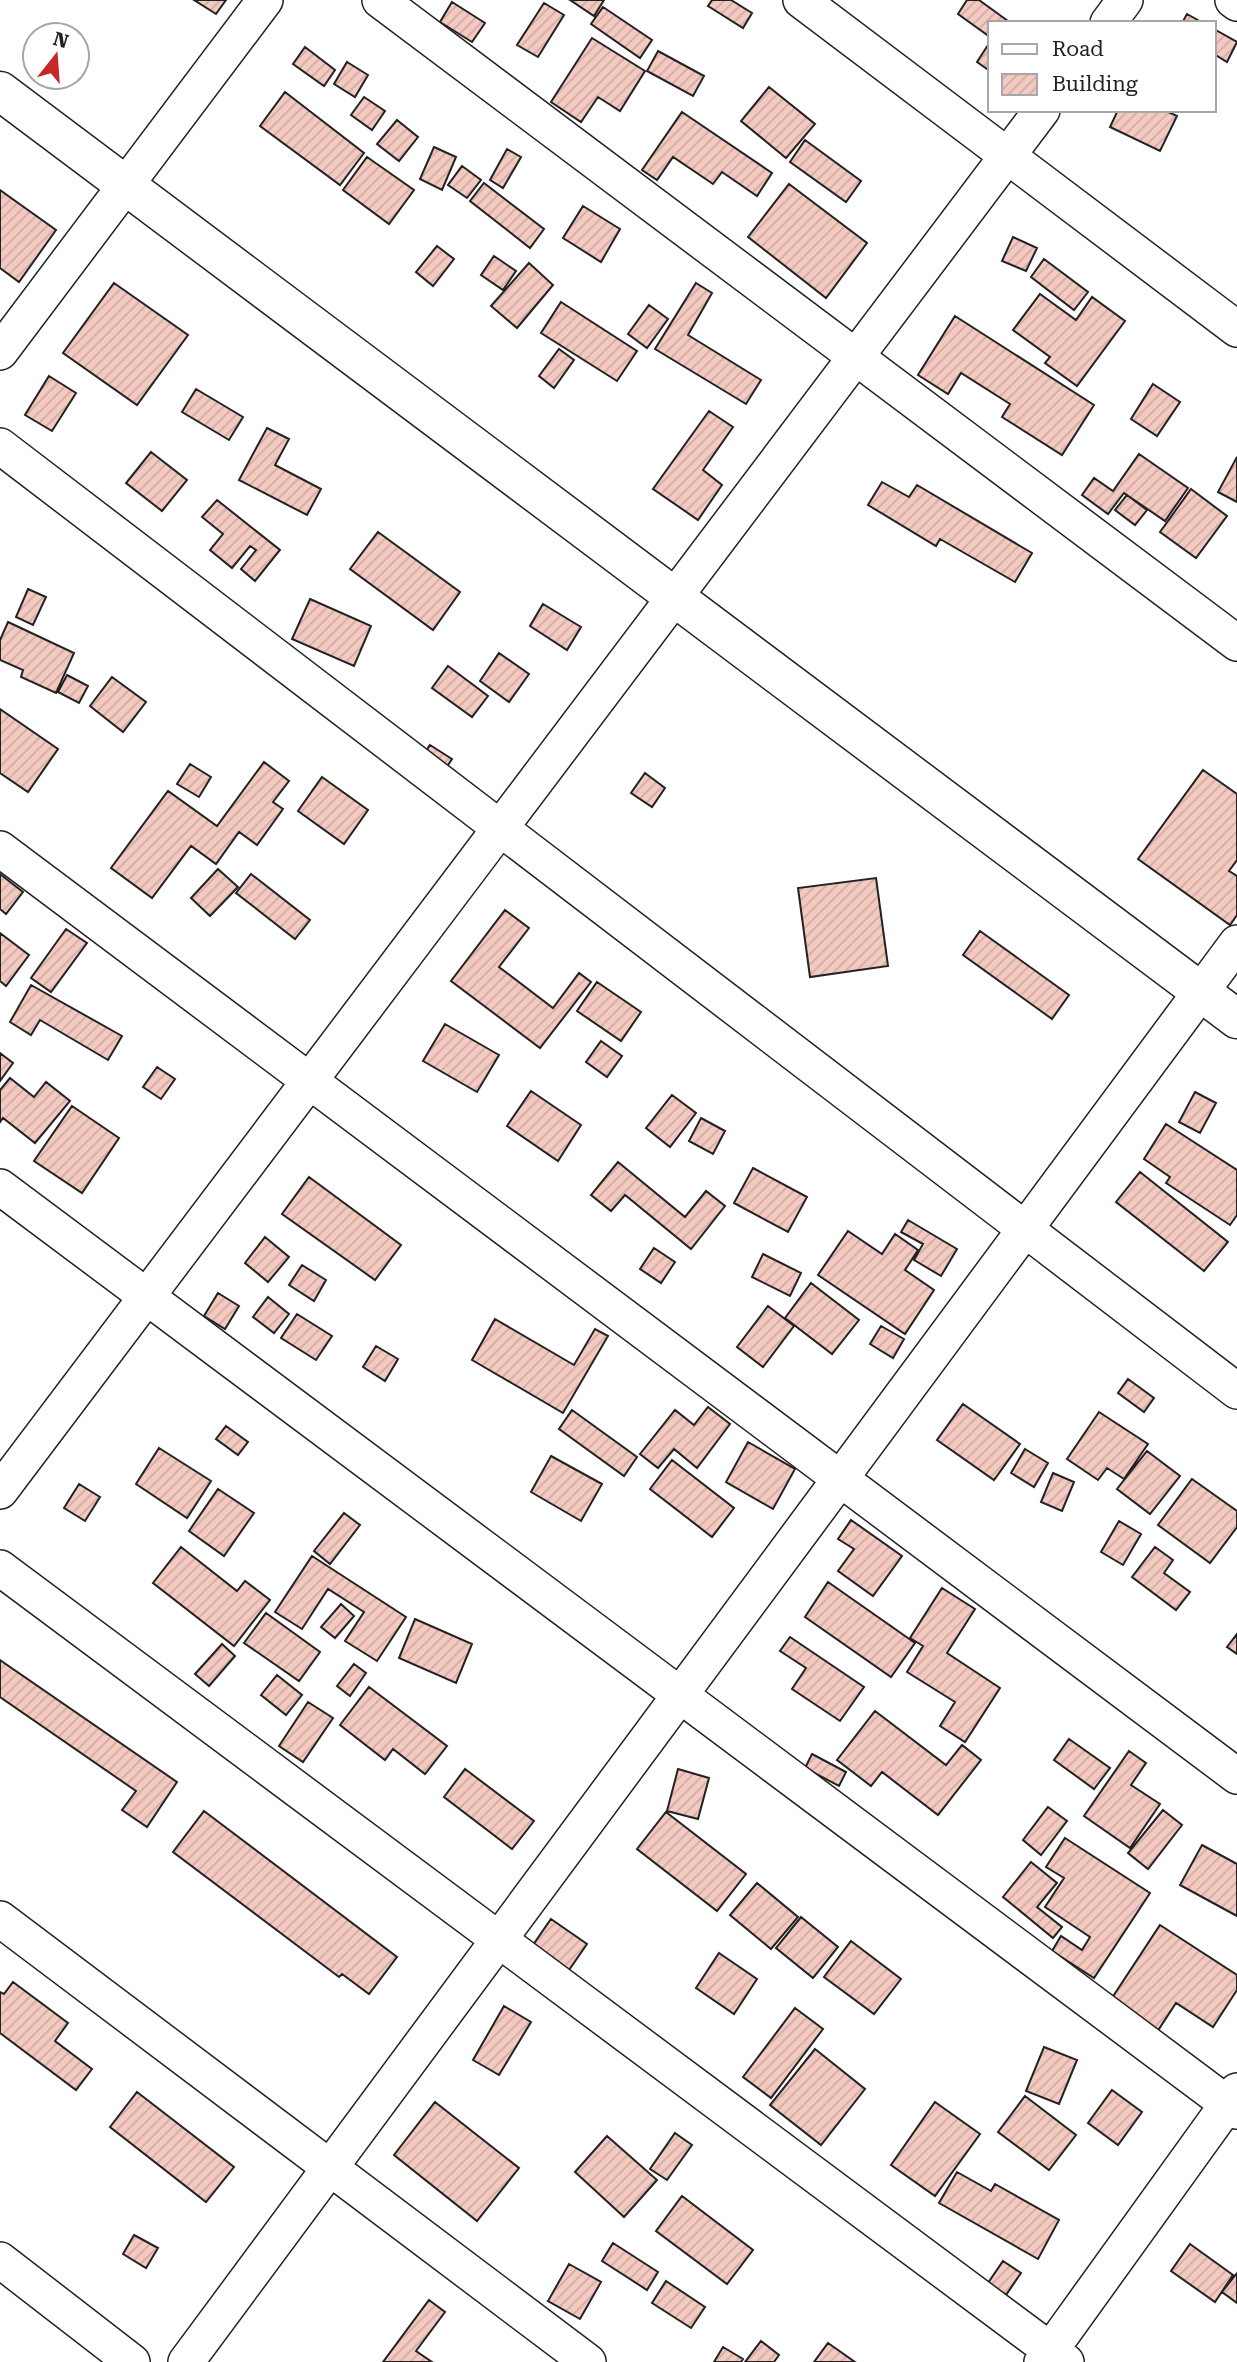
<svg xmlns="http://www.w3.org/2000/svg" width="1237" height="2362" font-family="'Roboto Serif',serif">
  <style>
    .building { fill: url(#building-hatch); stroke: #222; stroke-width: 2 }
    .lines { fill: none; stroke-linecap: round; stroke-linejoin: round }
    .street-casing { stroke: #222; stroke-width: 38 }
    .secondary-casing { stroke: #222; stroke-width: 41 }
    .street { stroke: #fff; stroke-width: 35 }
    .secondary { stroke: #fff; stroke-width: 38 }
  </style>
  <defs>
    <pattern id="building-hatch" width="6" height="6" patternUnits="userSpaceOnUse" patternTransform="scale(1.75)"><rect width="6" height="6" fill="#f3c9c0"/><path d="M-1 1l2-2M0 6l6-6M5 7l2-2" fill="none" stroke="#d0aca5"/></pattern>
  </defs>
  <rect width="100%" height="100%" fill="#fff"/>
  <path class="building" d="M194,0H226L216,14Z
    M570,0H604L594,16Z
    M712,0H731L752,13L743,28L708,6Z
    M967,0H979L1008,21L990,23V37L958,14Z
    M452,2L485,23L472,42L440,22Z
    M544,3L564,15L538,57L517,45Z
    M603,7L652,40L640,58L591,24Z
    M1187,14L1203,23H1182Z
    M1214,29L1237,42L1227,62L1214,54Z
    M592,38L645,71L620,111L598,97L581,122L551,102Z
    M988,45L990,46V71L977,62Z
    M305,47L335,70L324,86L293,64Z
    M658,51L704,76L693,96L647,71Z
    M347,62L368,75L355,97L334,84Z
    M769,87L815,124L786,158L741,121Z
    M285,92L364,153L340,185L260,126Z
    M364,97L385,111L372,130L351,115Z
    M1118,110H1164L1177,116L1160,151L1110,127Z
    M682,112L772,173L757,196L722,172L713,184L673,157L657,180L642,170Z
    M397,120L418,137L399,161L377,144Z
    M805,140L861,181L846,202L790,162Z
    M434,147L456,157L442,190L420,179Z
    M507,149L521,157L503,188L490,180Z
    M367,157L414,190L389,224L343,190Z
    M462,166L481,180L467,198L448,185Z
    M484,183L544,229L530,248L470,201Z
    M789,184L867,243L826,298L748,237Z
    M0,190L56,230L19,282L0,268Z
    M583,206L620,229L601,262L563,238Z
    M1013,237L1037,248L1026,271L1002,261Z
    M437,246L454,259L433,286L416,272Z
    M494,256L516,271L503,290L481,275Z
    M1044,259L1088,292L1074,310L1031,277Z
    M529,263L553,285L517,328L491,306Z
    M114,283L188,335L137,405L63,353Z
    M696,283L712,293L688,335L761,380L746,404L655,349Z
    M1040,294L1076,320L1092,297L1125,321L1077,386L1045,363L1050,357L1013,330Z
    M561,302L637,351L617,381L541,333Z
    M649,305L668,319L647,348L628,334Z
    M955,316L1094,405L1062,455L1002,417L1010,404L961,373L948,394L918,375Z
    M559,349L574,360L554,388L539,376Z
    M49,376L76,393L52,431L25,415Z
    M1153,384L1180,402L1157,436L1131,419Z
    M196,389L243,417L229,440L182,412Z
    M709,411L733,427L703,470L722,485L698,520L653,489Z
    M267,428L289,439L275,465L321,489L307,515L239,480Z
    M151,452L187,480L162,511L126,483Z
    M1139,454L1188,488L1165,521L1124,493L1108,514L1082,495L1094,478L1113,491Z
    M1237,457V502L1218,492Z
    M882,482L909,497L917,485L1032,553L1015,582L940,539L936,546L868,505Z
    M1191,489L1227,516L1196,558L1160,532Z
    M1127,495L1147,510L1135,525L1115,510Z
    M217,500L280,550L255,581L241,569L256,550L250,546L232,568L210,550L223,534L202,517Z
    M378,532L460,592L433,630L350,569Z
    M28,589L46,597L33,625L16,617Z
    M310,599L371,626L354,666L292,639Z
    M543,604L581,627L567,650L530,626Z
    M8,622L74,653L56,693L21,677L23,670L0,660V640Z
    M499,653L529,674L509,702L480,681Z
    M448,666L488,696L472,717L432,688Z
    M67,675L88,686L79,703L58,692Z
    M112,677L146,702L123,732L90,706Z
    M0,709L58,749L28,792L0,773Z
    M430,745L452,759L439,779L417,765Z
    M264,762L289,781L273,802L283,809L257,845L239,832L216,864L191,846L152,898L111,868L168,791L217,826Z
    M190,764L211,777L199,797L177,784Z
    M1203,770L1237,794V860L1229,871L1237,876V915L1230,925L1138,859Z
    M645,773L665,788L652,807L631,793Z
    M322,777L368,810L344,844L298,811Z
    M218,869L238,887L210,916L191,898Z
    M0,874L23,892L6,914L0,909Z
    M251,874L310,920L295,939L236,893Z
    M876,878L888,966L810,977L798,888Z
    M505,910L529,928L499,967L553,1008L579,973L591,982L540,1048L451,981Z
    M66,929L87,943L51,992L31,978Z
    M980,931L1069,995L1052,1019L963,955Z
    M0,933L29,955L6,986L0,981Z
    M597,982L641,1012L621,1041L577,1011Z
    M31,985L122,1036L108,1060L40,1020L31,1035L10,1022Z
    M445,1024L499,1055L477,1092L423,1061Z
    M601,1041L622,1056L607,1077L586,1062Z
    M0,1053L13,1063L0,1081Z
    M157,1067L175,1079L161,1099L143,1087Z
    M10,1078L34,1097L46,1082L70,1101L35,1143L3,1118L0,1122V1090Z
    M531,1091L581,1125L558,1161L507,1126Z
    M1195,1092L1216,1103L1200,1133L1179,1122Z
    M672,1095L696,1113L670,1147L646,1128Z
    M72,1106L119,1138L82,1193L34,1161Z
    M701,1118L725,1131L713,1154L689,1141Z
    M1166,1124L1237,1170V1215L1230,1225L1166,1183L1170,1177L1144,1159Z
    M618,1162L685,1217L706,1191L725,1206L691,1249L625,1195L611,1211L591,1195Z
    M753,1168L807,1197L788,1232L734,1203Z
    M1140,1172L1228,1242L1204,1271L1116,1202Z
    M309,1177L401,1245L375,1280L282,1214Z
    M908,1220L957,1249L941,1276L914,1260L923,1244L901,1232Z
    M848,1231L882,1254L895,1234L918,1250L905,1270L934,1290L905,1334L818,1275Z
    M265,1237L289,1257L268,1282L245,1263Z
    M654,1248L675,1262L661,1283L640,1269Z
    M763,1254L801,1273L790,1296L752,1277Z
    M302,1265L326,1280L314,1301L289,1285Z
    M811,1283L859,1320L832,1354L785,1318Z
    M218,1293L239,1306L225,1329L204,1316Z
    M268,1297L289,1314L274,1333L253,1317Z
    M768,1306L794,1326L763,1367L737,1347Z
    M297,1314L332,1336L316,1360L281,1338Z
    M495,1319L574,1365L595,1329L608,1336L563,1413L472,1360Z
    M881,1326L904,1339L893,1358L870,1344Z
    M376,1346L398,1359L385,1381L363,1367Z
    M1128,1379L1154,1398L1144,1412L1118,1393Z
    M963,1404L1020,1444L994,1480L937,1440Z
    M708,1407L730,1424L697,1468L674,1449L658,1468L640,1454L675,1410L694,1425Z
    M572,1410L637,1457L624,1476L559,1429Z
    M1099,1412L1148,1444L1124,1479L1107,1468L1098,1480L1067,1459Z
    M226,1426L248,1442L238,1455L216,1439Z
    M748,1442L795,1469L773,1509L726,1482Z
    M159,1448L211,1481L187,1518L136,1484Z
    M1025,1449L1048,1463L1034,1487L1011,1473Z
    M1147,1451L1180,1476L1150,1514L1117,1489Z
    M551,1456L602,1484L581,1521L531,1492Z
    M672,1460L734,1508L712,1537L650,1489Z
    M1053,1473L1074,1482L1062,1511L1041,1502Z
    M1192,1479L1237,1511V1527L1210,1563L1158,1525Z
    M79,1484L100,1497L85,1521L64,1508Z
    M218,1489L254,1513L224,1556L189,1531Z
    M344,1513L360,1525L330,1564L314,1551Z
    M851,1520L902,1556L873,1596L838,1571L854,1549L838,1539Z
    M1119,1521L1141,1534L1123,1565L1101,1552Z
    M181,1547L237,1591L245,1581L270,1600L234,1646L153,1583Z
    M1155,1547L1173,1560L1164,1573L1190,1592L1176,1610L1132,1577Z
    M312,1556L406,1617L377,1661L345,1641L364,1612L328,1589L302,1629L275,1612Z
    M828,1582L915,1643L891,1677L805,1617Z
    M942,1588L975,1609L947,1653L1000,1688L965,1742L940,1726L955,1702L907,1672L923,1646L910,1638Z
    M341,1604L354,1616L335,1638L321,1627Z
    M266,1613L320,1652L299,1681L244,1643Z
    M415,1619L472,1644L456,1683L399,1658Z
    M1237,1634V1654L1227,1647Z
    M790,1637L864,1687L840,1721L792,1689L806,1668L780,1651Z
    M222,1644L235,1656L209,1686L195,1674Z
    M0,1660L177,1782L147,1827L122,1810L136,1791L0,1697Z
    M354,1664L366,1673L350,1696L337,1686Z
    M277,1675L302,1695L286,1715L261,1695Z
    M369,1687L447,1746L425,1774L393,1749L385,1760L340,1725Z
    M308,1702L333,1718L303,1762L279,1746Z
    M875,1711L946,1765L962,1745L981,1760L938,1815L882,1772L871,1786L837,1760Z
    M1069,1739L1110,1768L1094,1789L1054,1760Z
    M1129,1751L1146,1763L1131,1785L1160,1804L1130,1848L1084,1816Z
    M812,1754L846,1772L839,1786L805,1768Z
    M465,1769L534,1821L512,1849L444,1797Z
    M678,1769L709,1778L698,1819L667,1811Z
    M1048,1807L1067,1821L1041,1855L1023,1840Z
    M1163,1810L1182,1825L1148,1869L1128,1853Z
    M204,1811L397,1957L369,1994L342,1974L339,1977L173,1852Z
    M666,1812L746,1874L717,1911L637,1849Z
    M1065,1838L1150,1893L1094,1978L1052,1951L1061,1936L1082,1950L1090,1937L1045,1907L1064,1878L1046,1867Z
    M1202,1845L1237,1864V1916L1180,1885Z
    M1031,1862L1057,1883L1037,1907L1062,1927L1053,1938L1003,1897Z
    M757,1883L798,1917L771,1949L730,1915Z
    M801,1917L838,1947L813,1978L776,1948Z
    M551,1919L587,1944L562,1980L526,1955Z
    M1160,1925L1237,1975V1990L1213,2027L1176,2003L1157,2032L1110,2001Z
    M851,1941L901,1979L874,2014L824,1977Z
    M719,1953L757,1979L734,2014L696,1988Z
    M13,1982L68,2023L55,2041L92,2069L76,2090L0,2033V1992L4,1994Z
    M504,2006L531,2022L499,2075L473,2060Z
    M795,2008L823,2029L771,2098L743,2077Z
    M1044,2047L1077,2060L1059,2104L1026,2091Z
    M815,2049L865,2089L821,2145L770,2105Z
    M1112,2090L1142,2112L1118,2145L1088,2123Z
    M137,2092L234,2167L206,2202L110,2127Z
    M1025,2096L1076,2135L1049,2170L998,2132Z
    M435,2102L519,2168L477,2221L394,2155Z
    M935,2102L980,2134L935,2196L891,2165Z
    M675,2133L692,2145L667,2180L650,2169Z
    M607,2136L657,2180L624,2217L575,2172Z
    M957,2172L991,2191L995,2184L1059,2220L1038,2259L939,2203Z
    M682,2196L753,2250L727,2284L656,2231Z
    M134,2235L158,2248L146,2268L123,2254Z
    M613,2243L658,2272L647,2290L602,2261Z
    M1190,2244L1233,2275L1215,2302L1171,2271Z
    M1003,2261L1021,2273L1006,2295L988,2283Z
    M569,2264L601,2282L580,2319L548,2301Z
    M1237,2273V2303L1222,2292Z
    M666,2281L705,2307L691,2328L652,2303Z
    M429,2300L445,2312L416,2351L432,2362H383Z
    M761,2341L779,2355L774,2362H745Z
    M828,2343L855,2362H814Z
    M723,2347L743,2359L741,2362H714Z"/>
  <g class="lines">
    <g class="street-casing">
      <path id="street" d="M380,0L1237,643
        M801,0L1237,329
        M1233,0L1237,3
        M1108,23L1125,0
        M0,352L265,0
        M0,446L1237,1391
        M0,849L1237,1776
        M0,1187L1237,2111
        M0,1491L1042,110
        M0,1568L1066,2362
        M0,1919L588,2362
        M0,2260L132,2362
        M186,2362L1237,943
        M1042,2362L1237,2091"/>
    </g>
    <g class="secondary-casing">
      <path id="secondary" d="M0,91L1237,1019"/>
    </g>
    <use href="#street" class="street"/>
    <use href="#secondary" class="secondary"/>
  </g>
  <rect x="988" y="21" width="228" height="91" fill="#ffffff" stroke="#a7a7a7" stroke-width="2"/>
  <rect x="1002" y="44" width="35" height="10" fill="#ffffff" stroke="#a7a7a7" stroke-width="2"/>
  <text x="1052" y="56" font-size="21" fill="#222222">Road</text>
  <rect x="1002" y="74" width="35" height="21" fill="url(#building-hatch)" stroke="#a7a7a7" stroke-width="2"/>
  <text x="1052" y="91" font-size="21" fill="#222222">Building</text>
  <g transform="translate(56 56) rotate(17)"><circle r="33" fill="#ffffff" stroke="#a7a7a7" stroke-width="2"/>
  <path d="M0-5L12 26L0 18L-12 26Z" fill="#c62828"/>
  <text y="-10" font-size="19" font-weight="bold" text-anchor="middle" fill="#222222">N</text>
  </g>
</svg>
